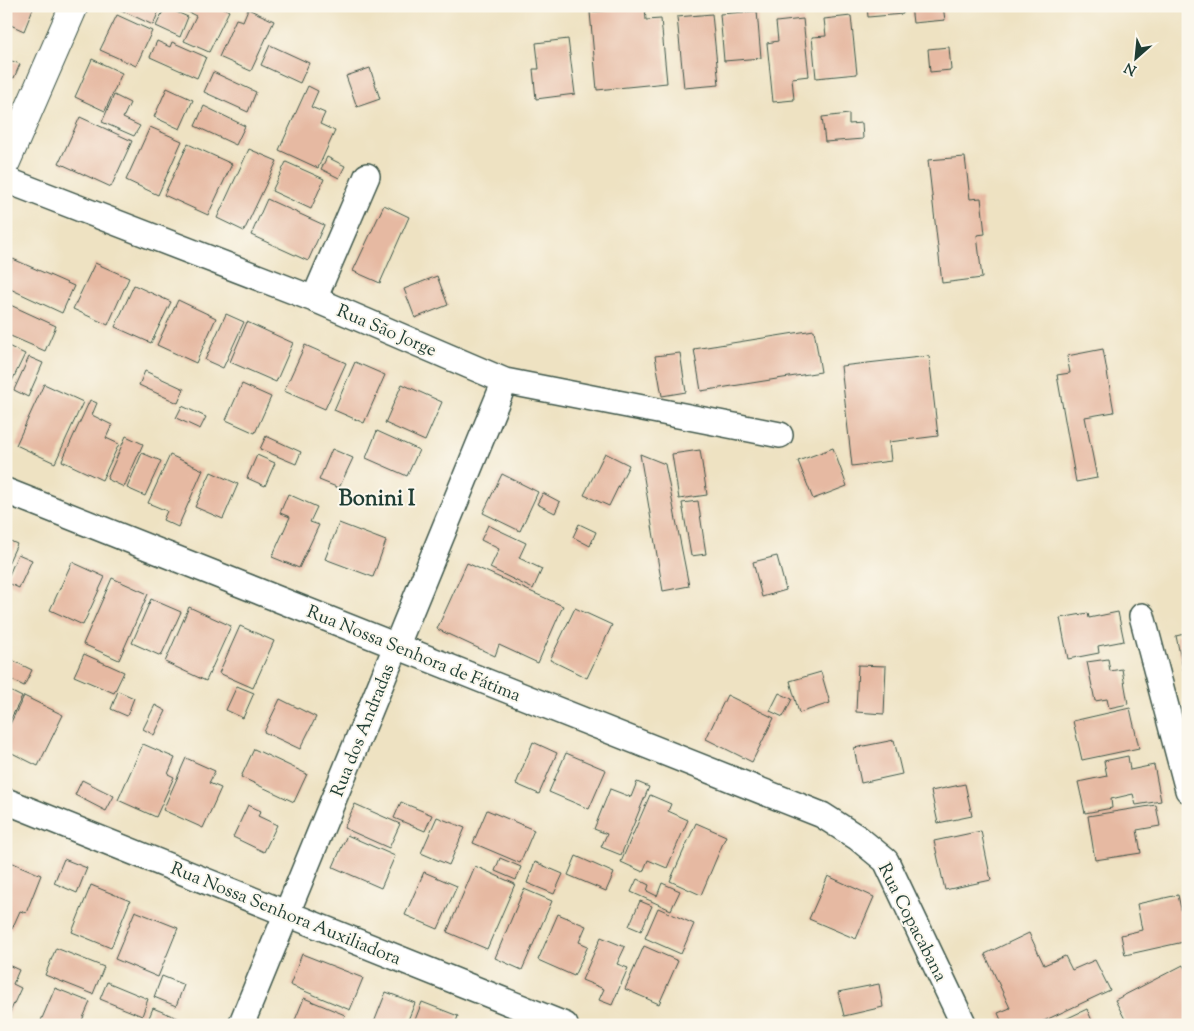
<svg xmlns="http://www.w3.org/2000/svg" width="1194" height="1031" font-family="'Sorts Mill Goudy',serif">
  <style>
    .building { fill: #e6b9a2 }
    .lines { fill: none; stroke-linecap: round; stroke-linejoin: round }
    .minor-casing { stroke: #3e5649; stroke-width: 28 }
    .tertiary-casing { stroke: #3e5649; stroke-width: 30 }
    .minor { stroke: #fff; stroke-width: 25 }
    .tertiary { stroke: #fff; stroke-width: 28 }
    .labels { text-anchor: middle; stroke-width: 4; stroke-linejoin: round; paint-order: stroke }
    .street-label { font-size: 18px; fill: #1f3d34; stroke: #fbf7ec }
    .district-label { font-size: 22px; font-weight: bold; fill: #1f3d34; stroke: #fbf7ec }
  </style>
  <rect width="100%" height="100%" fill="#fbf7ec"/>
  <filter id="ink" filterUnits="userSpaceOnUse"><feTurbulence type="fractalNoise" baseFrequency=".02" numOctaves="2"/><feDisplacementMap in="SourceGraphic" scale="10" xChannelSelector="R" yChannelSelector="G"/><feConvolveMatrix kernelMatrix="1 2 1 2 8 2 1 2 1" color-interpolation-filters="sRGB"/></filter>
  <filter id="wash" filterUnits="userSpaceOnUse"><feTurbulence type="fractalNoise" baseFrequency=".0096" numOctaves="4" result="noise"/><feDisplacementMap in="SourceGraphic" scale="20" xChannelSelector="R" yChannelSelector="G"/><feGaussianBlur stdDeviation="1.12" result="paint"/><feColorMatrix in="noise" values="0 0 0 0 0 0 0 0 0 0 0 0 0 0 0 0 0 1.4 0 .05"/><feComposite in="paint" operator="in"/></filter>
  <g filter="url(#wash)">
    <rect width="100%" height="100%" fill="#eee2c2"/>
    <g id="blocks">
      <path class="building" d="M6,6H34L24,31L6,23Z
        M123,6H161L153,25L121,10Z
        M188,6H220L229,11L209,52L184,41L196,16L186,11Z
        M867,6H902L903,14L868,17Z
        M911,6H943L945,20L913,23Z
        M165,7L188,17L180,37L156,26Z
        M645,7L646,20L661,19L667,83L597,90L590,12Z
        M248,9L274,21L251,71L219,57L236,19L243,21Z
        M757,11L761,58L724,61L720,14Z
        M712,14L719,85L684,88L677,17Z
        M117,15L152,31L136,66L100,50Z
        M851,16L857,74L816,78L812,37L826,36L824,19Z
        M803,19L809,76L792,78L794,100L773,102L767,43L778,41L776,22Z
        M568,39L575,94L536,99L533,69H539L536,43Z
        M157,41L170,47L172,42L206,57L197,78L150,57Z
        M270,45L309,63L300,83L261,65Z
        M949,47L951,70L930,72L928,49Z
        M6,59L20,64L14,78L6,74Z
        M92,59L122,73L105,111L75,97Z
        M370,68L380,99L357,107L346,76Z
        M213,72L256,92L248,112L204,92Z
        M308,86L318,91L311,107L325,113L320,124L335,131L318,168L279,150Z
        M167,88L193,100L180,129L154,117Z
        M114,95L130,103L123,118L140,126L134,136L102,122Z
        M204,106L245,126L236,145L195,126Z
        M849,114V124L862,123L863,139L825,142L822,117Z
        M80,117L132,141L111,187L59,163Z
        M150,127L182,141L158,195L126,180Z
        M188,144L232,164L208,215L164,195Z
        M249,149L277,161L244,231L217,218Z
        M327,157L345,166L339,178L321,169Z
        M965,157L970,199L981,198L985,234L977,235L982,278L942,283L928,160Z
        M286,162L324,179L311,209L272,191Z
        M267,199L324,225L308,261L251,235Z
        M384,205L409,217L380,283L353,271Z
        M13,259L74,286L62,313L6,287V273Z
        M95,263L129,278L108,325L73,309Z
        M437,276L448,305L415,318L404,289Z
        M134,285L171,302L151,343L115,327Z
        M178,300L216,318L196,363L157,345Z
        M6,303L56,326L45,351L6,334Z
        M226,314L244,322L223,368L205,360Z
        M247,322L293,343L276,382L230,362Z
        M814,330L821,372L701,391L694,349Z
        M6,345L25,354L12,381L6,379Z
        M305,345L346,363L325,409L284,391Z
        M1103,349L1114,412L1085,417L1097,478L1076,482L1057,375L1070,373L1067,356Z
        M680,353L686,392L662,396L655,356Z
        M929,356L938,436L889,442L891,461L852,466L841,366Z
        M29,357L43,363L28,397L14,390Z
        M355,362L385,375L364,423L334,410Z
        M145,371L184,389L178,403L139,385Z
        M44,384L83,402L55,463L16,445Z
        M242,384L271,397L255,433L226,420Z
        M402,384L442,402L425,441L385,423Z
        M90,400L97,403L92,415L112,425L106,438L119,444L102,480L62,461Z
        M182,406L206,417L200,429L176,418Z
        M377,431L419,450L407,476L366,458Z
        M126,436L143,444L124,487L107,479Z
        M266,436L301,452L296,464L260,449Z
        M833,448L847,486L813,499L798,461Z
        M332,449L353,458L339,488L319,480Z
        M700,450L707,495L679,499L672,454Z
        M142,453L161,461L145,496L127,488Z
        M605,453L629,465L609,506L584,495Z
        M640,454L665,464L689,586L663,591Z
        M170,455L203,470L178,527L163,520L167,511L148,503Z
        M257,455L275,463L265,486L247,478Z
        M211,472L238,484L223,519L195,507Z
        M502,474L538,492L520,531L483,513Z
        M543,493L560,502L555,513L537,504Z
        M288,494L317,507L310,522L319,525L299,568L272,557L290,517L280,513Z
        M698,501L706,554L691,556L682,503Z
        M339,523L386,541L373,577L325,559Z
        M579,524L596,532L590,546L573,537Z
        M488,525L526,543L519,558L542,569L533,589L490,568L499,549L481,540Z
        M6,539L17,544L6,568Z
        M18,554L32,560L19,588L6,582Z
        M777,556L786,590L762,597L753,562Z
        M72,562L105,577L83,625L50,610Z
        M467,563L563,606L538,663L499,645L495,656L437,629Z
        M112,578L148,594L119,660L83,644Z
        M151,599L181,612L161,656L132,643Z
        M189,607L231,626L206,681L165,662Z
        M575,608L612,625L587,678L550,660Z
        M1118,612L1124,641L1098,646L1099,653L1068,659L1060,618L1088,613L1089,618Z
        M240,626L274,641L253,688L219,673Z
        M1188,633V673H1184L1176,636Z
        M84,654L124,672L114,693L74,676Z
        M6,657L32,670L24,686L6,677Z
        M1108,659L1110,671L1122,669L1128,704L1109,708L1107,699L1095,701L1087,662Z
        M858,665L886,666L884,714L856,712Z
        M821,672L830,703L799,713L790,681Z
        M237,686L254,693L243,718L226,710Z
        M6,689L22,697L6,728Z
        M118,691L134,698L127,716L111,709Z
        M779,693L792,699L783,717L770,711Z
        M727,695L774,718L752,762L706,739Z
        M24,696L63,715L38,766L6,750V732Z
        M280,699L316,717L300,749L264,732Z
        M155,705L166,711L154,735L143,729Z
        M1130,708L1139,748L1082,760L1073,721Z
        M894,740L902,774L861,783L854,748Z
        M533,742L557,753L539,794L516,784Z
        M143,744L175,758L168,774L174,777L156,817L118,800Z
        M254,749L307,774L294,802L241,777Z
        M566,753L606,770L589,809L549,792Z
        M1128,756L1130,770L1154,765L1161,801L1136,805L1133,794L1111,799L1112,808L1085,813L1078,782L1107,776L1104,761Z
        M186,758L215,771L209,783L221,788L203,828L163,810Z
        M82,780L114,796L106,811L75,795Z
        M637,782L649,787L621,855L601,847L607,834L594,829L610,789L631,797Z
        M965,784L972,816L938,823L931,791Z
        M650,795L671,804L668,811L688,820L667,868L648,860L643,872L621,862Z
        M401,802L432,815L425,831L394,818Z
        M355,804L400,824L389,848L344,828Z
        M248,805L261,811L258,816L277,825L264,852L233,837Z
        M1156,805L1160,826L1137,830L1141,853L1095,860L1088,816Z
        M487,810L534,830L520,863L473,843Z
        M437,817L465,828L449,865L421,853Z
        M696,823L726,836L701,895L670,881Z
        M981,831L991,880L945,890L934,841Z
        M347,835L395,856L381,888L333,867Z
        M576,856L614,873L606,891L568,875Z
        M500,858L521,867L516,880L495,871Z
        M64,859L87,868L77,893L54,883Z
        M6,860L41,875L26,913L20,911L12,929L6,926Z
        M535,862L563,874L554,894L527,883Z
        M475,866L515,884L487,949L447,932Z
        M424,872L457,886L438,929L405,915Z
        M828,876L874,897L856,939L809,919Z
        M637,879L649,885L647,891L657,896L662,883L680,891L671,910L631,892Z
        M91,885L130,901L111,948L72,932Z
        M524,889L552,901L522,970L495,958Z
        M1178,895L1188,941L1125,955L1121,935L1142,930L1137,904Z
        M640,901L652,906L641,931L629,926Z
        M658,908L694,924L681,954L645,938Z
        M135,911L178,928L158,977L115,959Z
        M558,914L586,926L579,942L588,946L574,976L538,960Z
        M1029,933L1044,965L1065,956L1072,970L1095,960L1110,990L1035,1025H1003L998,1013L1010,1008L985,954Z
        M601,937L625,947L617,964L628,968L612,1005L599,1000L604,989L582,980Z
        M644,946L678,961L659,1004L625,989Z
        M56,948L104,967L93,994L45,975Z
        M302,954L363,978L350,1010L290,985Z
        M6,964L19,970L13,984L21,988L6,1021Z
        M1183,965L1188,975V1025H1128L1115,1000Z
        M162,976L184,985L176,1006L154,997Z
        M107,982L148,999L142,1016L100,999Z
        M879,984L883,1007L844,1016L838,992Z
        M55,988L90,1002L80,1025H45L40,1023Z
        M386,992L415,1003L406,1025H373Z
        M304,998L345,1015L341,1025H293Z
        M422,1002L458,1016L455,1025H413Z
        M153,1008L194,1025H146Z
        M1087,1009L1093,1023L1089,1025H1053Z"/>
    </g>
  </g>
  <g filter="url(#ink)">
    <use href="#blocks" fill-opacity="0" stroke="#3e5649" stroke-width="1"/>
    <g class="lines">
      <g class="minor-casing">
        <path id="minor" d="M6,180L314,299L505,381L780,435
          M314,299L367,176
          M6,491L822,815L858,838L886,861L964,1025
          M1142,616L1188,790
          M6,801L565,1025
          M241,1025L505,381"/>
      </g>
      <g class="tertiary-casing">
        <path id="tertiary" d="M6,162L74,6"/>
      </g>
      <use href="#minor" class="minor"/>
      <use href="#tertiary" class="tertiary"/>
    </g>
  </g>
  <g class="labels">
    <g class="street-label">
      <text transform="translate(387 330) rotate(23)" y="6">Rua São Jorge</text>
      <text transform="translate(414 653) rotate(22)" y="6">Rua Nossa Senhora de Fátima</text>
      <text transform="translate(362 730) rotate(-68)" y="6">Rua dos Andradas</text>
      <text transform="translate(286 913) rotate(22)" y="6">Rua Nossa Senhora Auxiliadora</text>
      <text transform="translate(913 922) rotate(63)" y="6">Rua Copacabana</text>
    </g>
    <g class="district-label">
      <text x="377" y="505">Bonini I</text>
    </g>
  </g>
  <rect width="1194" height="1031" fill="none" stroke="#fbf7ec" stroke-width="25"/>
  <g transform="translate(1136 58) rotate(207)" stroke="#fbf7ec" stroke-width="4" paint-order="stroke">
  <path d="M0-4L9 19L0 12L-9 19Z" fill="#1f3d34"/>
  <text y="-8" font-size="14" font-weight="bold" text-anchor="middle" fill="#1f3d34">N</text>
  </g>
</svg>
